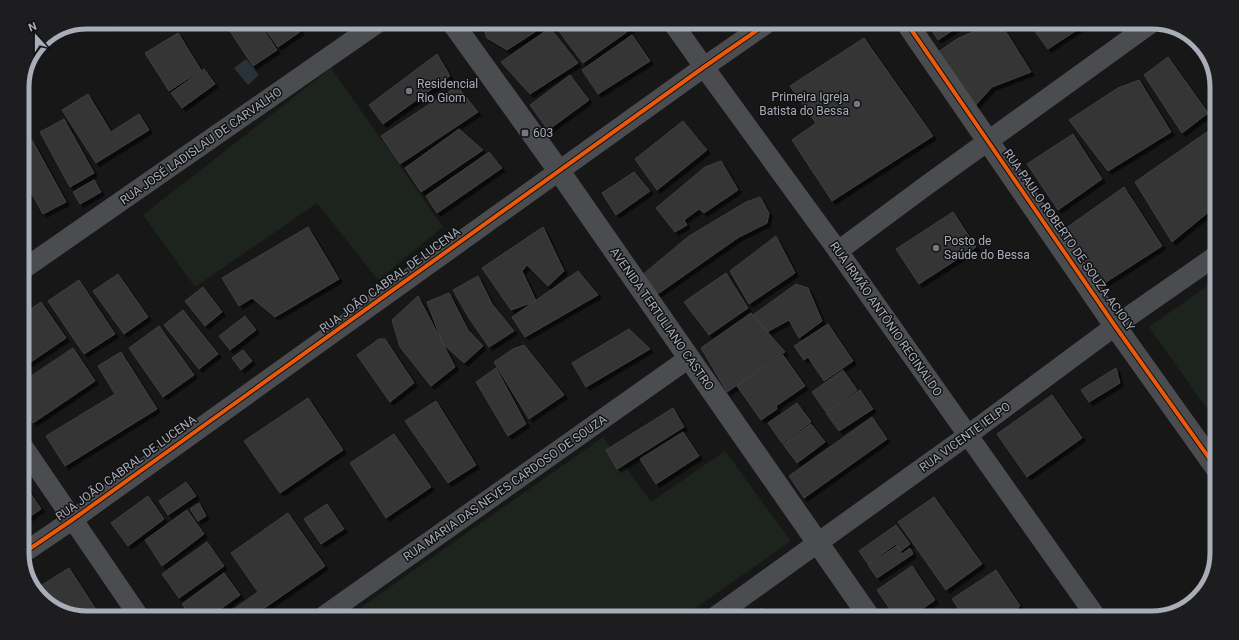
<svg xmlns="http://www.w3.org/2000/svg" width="1239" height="640" font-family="Roboto,sans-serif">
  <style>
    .green { fill: #1d241e }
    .water { fill: #2a3239 }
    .building { fill: #353536; stroke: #3f4043; filter: url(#shadow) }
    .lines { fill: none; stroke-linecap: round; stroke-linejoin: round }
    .minor { stroke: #4b4c50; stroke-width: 20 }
    .tertiary { stroke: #4b4c50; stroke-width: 22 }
    .cycleway-casing { stroke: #111113; stroke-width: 6 }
    .cycleway { stroke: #e8590c; stroke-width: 4 }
    .poi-dot { fill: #757880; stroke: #111113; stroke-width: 1.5 }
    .labels { text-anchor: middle; stroke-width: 3; stroke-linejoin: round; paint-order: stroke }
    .poi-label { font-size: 12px; fill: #a8adb8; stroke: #111113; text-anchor: start }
    .street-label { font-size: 12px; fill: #a8adb8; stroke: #111113 }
    .rim { fill: none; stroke: #a8adb8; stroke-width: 5 }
  </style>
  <defs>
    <filter id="shadow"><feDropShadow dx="3.5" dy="3.5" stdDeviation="0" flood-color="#0009"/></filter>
  </defs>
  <rect width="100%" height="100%" fill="#171717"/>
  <path class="green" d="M331,68L443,227L378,280L317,203L195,287L143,215Z
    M1217,279V423L1149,327Z
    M603,437L651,502L725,451L791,541L681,618H346Z"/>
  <path class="water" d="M246,59L259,75L248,85L234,68Z"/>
  <path class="building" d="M106,22H122L111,29Z
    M224,22H258L277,50L253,66Z
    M260,22H294L301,31L278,47Z
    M481,22H542L544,26L507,50L487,38Z
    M560,22H624L631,29L583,63L555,26Z
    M926,22H965L938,40Z
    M994,22H1000L1031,72L992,87L973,108L938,52L957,39Z
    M1028,22H1089L1048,49Z
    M550,28L578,63L530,94L501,62Z
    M178,33L201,70L169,91L145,53Z
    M632,35L650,61L598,94L582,70Z
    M864,38L933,136L832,201L792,140L816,123L790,86Z
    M437,54L450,76L383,124L369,105Z
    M1168,57L1208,113L1182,133L1144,75Z
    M204,69L215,84L182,108L171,93Z
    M570,75L589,100L548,130L530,105Z
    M1139,80L1171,132L1108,171L1069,120L1118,88Z
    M457,86L478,112L400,164L381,136Z
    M88,94L111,132L139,114L149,130L96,163L62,110Z
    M64,119L94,173L70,187L40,132Z
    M683,121L707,150L657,190L635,159Z
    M1217,125V205L1172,242L1135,182Z
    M459,129L483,150L421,192L405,168Z
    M1073,134L1102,179L1058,210L1027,164Z
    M32,140L66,202L43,214L22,176V145Z
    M489,152L502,168L437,213L426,196Z
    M721,161L738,190L704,213L699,209L684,220L687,225L675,232L656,208L705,167Z
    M634,172L650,191L616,215L602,193Z
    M94,180L101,192L80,204L73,192Z
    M1124,187L1162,246L1103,284L1062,231Z
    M760,197L769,213L767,223L739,237L659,293H649L641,276L689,236L716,220L746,202Z
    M953,212L976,247L919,284L896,249Z
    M308,227L339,279L275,317L252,298L239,306L222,278Z
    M543,227L564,271L548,286L527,265L522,271L536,301L511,310L482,268Z
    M776,236L795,273L749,304L730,271Z
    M578,271L598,295L525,337L512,317Z
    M726,273L748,308L709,335L684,302Z
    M118,274L148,317L124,334L93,291Z
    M478,276L492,304L514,331L489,347L469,318L453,290Z
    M79,280L115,334L84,354L48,301Z
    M796,284L808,288L822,321L799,338L789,320L767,332L753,315Z
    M203,287L222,312L205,326L185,301Z
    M449,293L468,330L483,346L464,363L443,344L427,302Z
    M418,296L455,367L431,386L400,347L392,320Z
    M41,302L66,338L22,368V315Z
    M183,310L218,354L199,369L164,325Z
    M751,313L785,352L727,392L701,348Z
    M245,316L256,330L230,350L219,336Z
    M828,324L853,361L824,381L808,357L804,360L794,346Z
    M159,326L194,375L163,397L129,348Z
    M629,329L650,349L586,387L572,363Z
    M379,339H385L414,383L390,402L357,355Z
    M524,345L564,395L529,419L494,362L513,349Z
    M73,348L95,381L33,423L22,407V382Z
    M243,350L252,361L241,370L232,358Z
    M121,352L157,409L65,466L46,436L115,394L98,366Z
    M783,355L805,386L776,406L777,409L761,420L737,386Z
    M496,368L526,424L508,436L476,382Z
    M1116,368L1120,383L1089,402L1081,390Z
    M843,370L857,390L826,412L812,392Z
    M860,390L873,409L839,431L826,413Z
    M1052,395L1082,438L1027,477L997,434Z
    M308,398L343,450L280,493L244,441Z
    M436,401L476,465L448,483L405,421Z
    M797,403L811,422L782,443L768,423Z
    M673,408L684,427L617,469L606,450Z
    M872,417L887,439L804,498L789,476Z
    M811,424L825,442L797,463L783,444Z
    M683,432L699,456L656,484L640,459Z
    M394,434L431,487L386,518L350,463Z
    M22,481L41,509L22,522Z
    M186,482L196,496L168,515L159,501Z
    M148,496L164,519L128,546L111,523Z
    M934,497L982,564L946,590L898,522Z
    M199,503L206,516L198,521L190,509Z
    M327,504L344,529L321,544L304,519Z
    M187,510L204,534L162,566L145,540Z
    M288,513L325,566L250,618H221L258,592L231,553Z
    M896,525L910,544L901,551L896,544L868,564L859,551Z
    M207,542L224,566L179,598L162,574Z
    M897,546L902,554L910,548L913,554L877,578L868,565Z
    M912,566L935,600L909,618H896L877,590Z
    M69,568L97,611L86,618L58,611L34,590Z
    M996,570L1020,606L1002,618H965L952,599Z
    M224,573L240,595L208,618H192L182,604Z
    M762,608L769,618H748Z
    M944,609L950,618H929Z"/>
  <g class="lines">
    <path class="minor" d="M672,22L704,67L838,251L1097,618
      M838,251L927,185L1153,22
      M22,270L379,22
      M22,445L140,618
      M22,554L72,520L704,67L769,22
      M321,618L689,358
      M713,618L968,435L1115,326L1217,255"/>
    <path class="tertiary" d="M452,22L559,171L870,618
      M906,22L1115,326L1217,469"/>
    <g class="cycleway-casing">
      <path id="cycleway" d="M906,22L1115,326L1217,469
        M22,554L72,520L704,67L769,22"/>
    </g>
    <use href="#cycleway" class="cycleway"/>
  </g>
  <g class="poi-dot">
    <circle cx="409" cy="91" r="4"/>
    <circle cx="857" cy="104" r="4"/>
    <rect x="521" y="129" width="8" height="8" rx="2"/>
    <circle cx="936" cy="248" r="4"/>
  </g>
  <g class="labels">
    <g class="poi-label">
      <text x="417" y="88">Residencial<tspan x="417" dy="14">Rio Giom</tspan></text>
      <text x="849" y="101" text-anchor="end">Primeira Igreja<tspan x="849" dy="14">Batista do Bessa</tspan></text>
      <text x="533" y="137">603</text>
      <text x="944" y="245">Posto de<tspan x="944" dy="14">Saúde do Bessa</tspan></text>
    </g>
    <g class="street-label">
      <text transform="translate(201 146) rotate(-35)" y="4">RUA JOSÉ LADISLAU DE CARVALHO</text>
      <text transform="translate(1069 240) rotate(55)" y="4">RUA PAULO ROBERTO DE SOUZA ACIOLY</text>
      <text transform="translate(390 280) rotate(-36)" y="4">RUA JOÃO CABRAL DE LUCENA</text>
      <text transform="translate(662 319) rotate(55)" y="4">AVENIDA TERTULIANO CASTRO</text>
      <text transform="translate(886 319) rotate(55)" y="4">RUA IRMÃO ANTÔNIO REGINALDO</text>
      <text transform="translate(965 437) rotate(-36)" y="4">RUA VICENTE IELPO</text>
      <text transform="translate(126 468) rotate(-36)" y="4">RUA JOÃO CABRAL DE LUCENA</text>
      <text transform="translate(505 488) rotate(-35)" y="4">RUA MARIA DAS NEVES CARDOSO DE SOUZA</text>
    </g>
  </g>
  <path d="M0 0H1239V640H0ZM87 29H1152A58 58 0 0 1 1210 87V553A58 58 0 0 1 1152 611H87A58 58 0 0 1 29 553V87A58 58 0 0 1 87 29Z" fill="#1d1d20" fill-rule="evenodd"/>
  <path class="rim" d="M87 29H1152A58 58 0 0 1 1210 87V553A58 58 0 0 1 1152 611H87A58 58 0 0 1 29 553V87A58 58 0 0 1 87 29Z"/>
  <g transform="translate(36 36) rotate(339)" stroke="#111113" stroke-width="3" paint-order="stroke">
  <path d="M0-3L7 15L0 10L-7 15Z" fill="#a8adb8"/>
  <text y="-6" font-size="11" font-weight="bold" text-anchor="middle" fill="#a8adb8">N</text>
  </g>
</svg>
